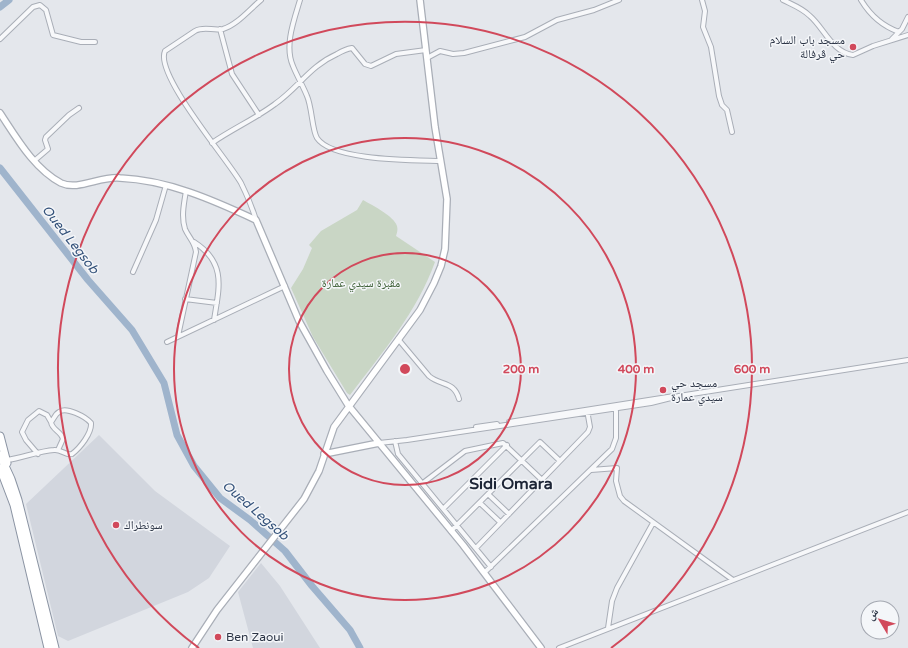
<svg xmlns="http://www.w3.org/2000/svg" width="908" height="648" font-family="'Varela Round','Noto Naskh Arabic',sans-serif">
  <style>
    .built { fill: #d2d6de }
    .green { fill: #c9d6c5 }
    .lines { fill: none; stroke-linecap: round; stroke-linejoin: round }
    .river { stroke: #9fb4cc; stroke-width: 7 }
    .minor-casing { stroke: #a9aeb7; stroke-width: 6 }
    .secondary-casing { stroke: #a9aeb7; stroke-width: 8 }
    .trunk-casing { stroke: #8b94a3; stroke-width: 9 }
    .minor { stroke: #f7f8fa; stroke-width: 4 }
    .secondary { stroke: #fff; stroke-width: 5.5 }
    .trunk { stroke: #fff; stroke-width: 7 }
    .ring { fill: none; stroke: #d1495b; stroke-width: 2 }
    .poi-dot { fill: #d1495b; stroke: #f4f6f9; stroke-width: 1.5 }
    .labels { text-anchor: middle; stroke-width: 3; stroke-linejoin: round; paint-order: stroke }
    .poi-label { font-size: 12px; fill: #2b3445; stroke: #f4f6f9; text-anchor: start }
    .park-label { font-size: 12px; fill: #3f6138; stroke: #f4f6f9 }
    .water-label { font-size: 13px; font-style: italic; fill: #34527a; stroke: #f4f6f9 }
    .district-label { font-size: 16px; font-weight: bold; fill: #1d2536; stroke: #f4f6f9 }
    .centre { fill: #d1495b; stroke: #f4f6f9; stroke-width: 2 }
    .ring-label { font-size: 12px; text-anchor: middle; font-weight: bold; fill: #d1495b; stroke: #f4f6f9; stroke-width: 3; stroke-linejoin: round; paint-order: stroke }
  </style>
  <rect width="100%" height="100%" fill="#e4e7ec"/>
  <path class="built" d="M99,435L155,491L230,546L209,578L188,592L68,641L58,636L26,504Z
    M261,563L280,586L320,648H253L238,592Z"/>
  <path class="green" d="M363,200C372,205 394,216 397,226C398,230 397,233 396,236L435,262C417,312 382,353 350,395L347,393L313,337L291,288L303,269L312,248L309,245L321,231L357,210Z"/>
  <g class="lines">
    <path class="river" d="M0,7L9,0
      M0,168L88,280L132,330L164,383L177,435L194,466L220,498L250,520L285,551L312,586L350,630L360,648"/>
    <g class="minor-casing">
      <path id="minor" d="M300,0C294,20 284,46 293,66C297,76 303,86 307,96C312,107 312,130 317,138C332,161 414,160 441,161
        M702,0L705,11L703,27L711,47L719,96L722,105L727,110L732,132
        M783,0C793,5 802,8 810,16C824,28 832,52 853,55L873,46L908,35
        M861,0C870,15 882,26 899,32
        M220,29L232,74L259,115
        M0,39L33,7L40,5L46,10L53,35L81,42H95
        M892,39L902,29L908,17
        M427,58L440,51L453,54L464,53L525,37L557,20L594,10L619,0
        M212,143C232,129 255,119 275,104C299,87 310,66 337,54C342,51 346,49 352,48L365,64L371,66L396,54L426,50
        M34,161L48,149L45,140L46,137L69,115L79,108
        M256,220C252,207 247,195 241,183C228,160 154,74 165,51L195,31C204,26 213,31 223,29C237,25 250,9 261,0
        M194,242C227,263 219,288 214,320
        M133,272L156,220L166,185
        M185,299L217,303
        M178,336L196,252C195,242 189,238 185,229C181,217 184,203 186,191
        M398,339L429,376C441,386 454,381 459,399
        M167,342L285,286
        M51,422C52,430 61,431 63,439L58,450
        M509,422L674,396
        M476,427L497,424
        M395,441L398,454L491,567
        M379,443L407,440L651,403L679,396L908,360
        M7,460C22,458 39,451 54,450C61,449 66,456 72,454C80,448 92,433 91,423C86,417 66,406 59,412C55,414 54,419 51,422L47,415L39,411L28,420L22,432L26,440L38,454
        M591,470L617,468L616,481L620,496L624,501L733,580
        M423,483L465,451L503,443L542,480
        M488,494L509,514
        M480,503L500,522
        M444,508L507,445
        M451,531L540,442L560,461
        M476,548L588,432L590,427L587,410
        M484,573L612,449L616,438V408
        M608,628L612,601L617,588L653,523
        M559,648L908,512"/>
    </g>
    <g class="secondary-casing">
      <path id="secondary" d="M0,113C16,137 34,169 61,183C78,191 100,176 120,178C168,180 213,200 256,220L299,321L327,371L348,405L463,545L541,648
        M324,454L379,443
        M192,648L217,610L304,499L319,471L334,427L420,310L434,283L441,266L445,249L447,199L435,127L420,0"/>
    </g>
    <g class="trunk-casing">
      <path id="trunk" d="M0,436L7,463
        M0,455L11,479L18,500L55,648
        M0,468L14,505L48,648"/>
    </g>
    <use href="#minor" class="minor"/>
    <use href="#secondary" class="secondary"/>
    <use href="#trunk" class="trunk"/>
  </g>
  <g class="ring">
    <circle cx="405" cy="369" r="116"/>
    <circle cx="405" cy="369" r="231"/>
    <path d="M199 648A347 347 0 1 1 611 648"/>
  </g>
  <g class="poi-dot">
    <circle cx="853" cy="47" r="4"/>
    <circle cx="663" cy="390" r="4"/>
    <circle cx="116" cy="525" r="4"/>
    <circle cx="218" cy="637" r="4"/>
  </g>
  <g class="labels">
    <g class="poi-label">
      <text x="845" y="44" text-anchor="end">مسجد باب السلام<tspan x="845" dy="14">حي ڨرفالة</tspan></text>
      <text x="671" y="387">مسجد حي<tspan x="671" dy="14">سيدي عمارة</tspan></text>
      <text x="124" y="529">سونطراك</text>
      <text x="226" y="641">Ben Zaoui</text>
    </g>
    <g class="park-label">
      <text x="361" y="287">مقبرة سيدي عمارة</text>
    </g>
    <g class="water-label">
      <text transform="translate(71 239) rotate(52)" y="5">Oued Legsob</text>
      <text transform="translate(256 510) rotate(41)" y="5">Oued Legsob</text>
    </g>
    <g class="district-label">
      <text x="511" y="489">Sidi Omara</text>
    </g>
  </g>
  <circle cx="405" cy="369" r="6" class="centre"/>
  <g class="ring-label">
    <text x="521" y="373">200 m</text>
    <text x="636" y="373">400 m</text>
    <text x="752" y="373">600 m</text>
  </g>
  <g transform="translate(880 620) rotate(308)"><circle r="19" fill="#f4f6f9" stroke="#a4a8b1"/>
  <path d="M0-3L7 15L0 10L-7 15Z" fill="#d1495b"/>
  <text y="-6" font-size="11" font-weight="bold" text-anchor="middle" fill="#2b3445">ش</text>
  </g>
</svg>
